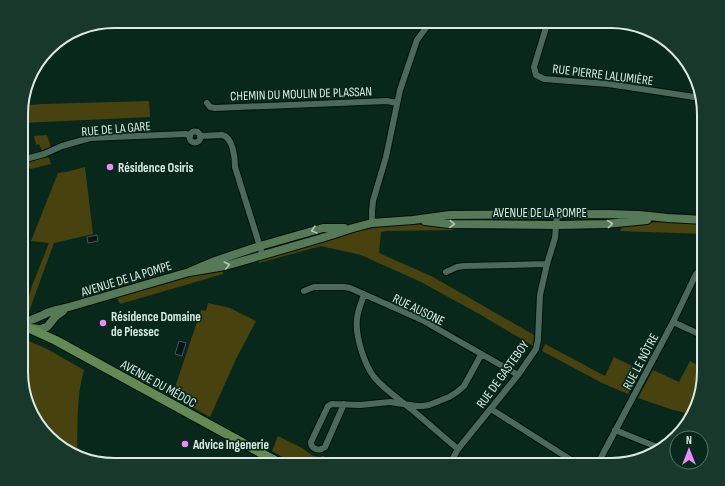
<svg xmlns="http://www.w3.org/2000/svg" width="725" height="486" font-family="'Sofia Sans Condensed',sans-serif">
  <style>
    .green { fill: #48420f }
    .water { fill: #08151b; stroke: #475557 }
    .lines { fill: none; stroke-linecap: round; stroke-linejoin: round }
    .street-casing { stroke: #000f07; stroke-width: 8 }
    .secondary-casing { stroke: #000f07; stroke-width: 10 }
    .primary-casing { stroke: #000f07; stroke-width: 11 }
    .street { stroke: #4a6a5b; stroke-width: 6 }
    .secondary { stroke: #567a58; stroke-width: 8 }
    .primary { stroke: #638a55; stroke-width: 9 }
    .oneway { stroke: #b2c8b9 }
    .poi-dot { fill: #ec8cfb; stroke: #08281c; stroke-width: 1.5 }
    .labels { text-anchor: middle; stroke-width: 3.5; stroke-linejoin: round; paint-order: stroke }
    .street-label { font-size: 13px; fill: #d9eae2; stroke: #08281c }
    .poi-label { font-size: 13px; font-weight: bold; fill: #d9eae2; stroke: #08281c; text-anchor: start }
    .rim { fill: none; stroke: #d9eae2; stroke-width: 2 }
  </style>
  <rect width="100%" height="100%" fill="#08281c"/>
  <path class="green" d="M149,101L150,117L22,123V106L42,104Z
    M47,135L51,147L42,151L39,144L36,145L34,136Z
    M46,156L49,158L51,164L30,169L28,163Z
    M85,167L93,234L54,243L27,317H23L32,286L49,243L31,241L58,173L66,172Z
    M520,217V222H454L453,220L454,218Z
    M597,217L598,220L571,221V218Z
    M663,222L704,224V234L620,231L622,227L634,224L647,223Z
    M413,224L443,226L456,230L388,231L381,232L379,253L433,277L534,335L533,346L481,315L421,282L361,255L321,246L259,263V259L357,231L392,225Z
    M222,269L223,274L120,304L117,298L123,296L198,274Z
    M208,303L230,308L256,321L237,357L210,417L172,396L201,310L206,311Z
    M22,338L49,350L84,370C76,397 78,425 77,454L62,449L34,419L22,384Z
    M545,344L605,376L614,357L640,370L628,394L602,383L542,351Z
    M690,361L704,369V378L691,414L673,410L638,398L653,370L679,382Z
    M278,436L302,448L313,456L320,457L324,456L331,465H297L272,451Z"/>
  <path class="water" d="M97,235L98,241L88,243L87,237Z
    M179,341L186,343L182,356L175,354Z"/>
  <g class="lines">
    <g class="street-casing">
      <path id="street" d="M548,21L534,67L536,75L544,79L608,84L701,98
        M207,103L210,107L215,108L387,101L397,103
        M189.5 137a5.5 5.5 0 1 1 11 0a5.5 5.5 0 1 1-11 0Z
        M200,136L222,135C233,137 235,158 235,167L261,250
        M22,160L44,154L62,146L90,138L186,134L190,136
        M372,223V211L373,201L386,157L400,90L417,40L431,21
        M446,272L457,267L464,266L547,264
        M304,291L314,287H344L350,288L422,320L518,375
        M364,295C361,303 358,310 357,319C355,335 364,364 374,377C385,390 398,398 411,409C427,422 442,436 458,449
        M673,322L697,333L704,335
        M344,404L325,447C319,452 311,449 311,442L328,406L332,404L360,405L390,402L417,406H423L429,405L449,397L457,392L464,386L481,355
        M491,409L579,465
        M615,430L652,445L662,448
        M449,465L458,449L518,375L536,349L538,340L540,295L547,264L555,238L557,214
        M597,465L673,322L696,274L699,271L704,269"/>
    </g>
    <g class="secondary-casing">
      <path id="secondary" d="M425,221L449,224L557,225L606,224L647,220
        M189,272L225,266L322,238L353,228L372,223L413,220L450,215L607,214L639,215L668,218L704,220
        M22,322C31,321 38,317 47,313C54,310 62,309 69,307L189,272L215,261L260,246L323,228H344
        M30,328L40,329L47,327L56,316L63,311"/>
    </g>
    <g class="primary-casing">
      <path id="primary" d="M22,325L55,340L283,465"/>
    </g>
    <use href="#street" class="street"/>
    <use href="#secondary" class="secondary"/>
    <use href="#primary" class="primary"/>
  </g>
  <defs><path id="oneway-chevron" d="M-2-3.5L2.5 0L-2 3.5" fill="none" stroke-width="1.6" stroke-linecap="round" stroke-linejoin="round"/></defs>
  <g class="oneway">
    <use href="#oneway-chevron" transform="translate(452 224) rotate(3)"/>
    <use href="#oneway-chevron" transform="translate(610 224) rotate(-5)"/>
    <use href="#oneway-chevron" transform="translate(314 230) rotate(165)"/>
    <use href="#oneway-chevron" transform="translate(227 265) rotate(-14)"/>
  </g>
  <g class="poi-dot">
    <circle cx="110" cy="167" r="4"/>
    <circle cx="103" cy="323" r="4"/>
    <circle cx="185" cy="444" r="4"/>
  </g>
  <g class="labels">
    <g class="street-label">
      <text transform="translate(603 74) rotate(7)" y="5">RUE PIERRE LALUMIÈRE</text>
      <text transform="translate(301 93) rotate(-2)" y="5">CHEMIN DU MOULIN DE PLASSAN</text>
      <text transform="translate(116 128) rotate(-5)" y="5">RUE DE LA GARE</text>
      <text x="540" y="217">AVENUE DE LA POMPE</text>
      <text transform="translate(126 278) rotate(-17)" y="5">AVENUE DE LA POMPE</text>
      <text transform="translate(419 309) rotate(26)" y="5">RUE AUSONE</text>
      <text transform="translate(640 361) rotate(-62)" y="5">RUE LE NÔTRE</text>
      <text transform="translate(502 374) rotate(-54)" y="5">RUE DE GASTEBOY</text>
      <text transform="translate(159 383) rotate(29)" y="5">AVENUE DU MÉDOC</text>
    </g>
    <g class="poi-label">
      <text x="118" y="172">Résidence Osiris</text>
      <text x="111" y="321">Résidence Domaine<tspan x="111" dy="15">de Piessec</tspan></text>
      <text x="193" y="449">Advice Ingenerie</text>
    </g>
  </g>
  <path d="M0 0H725V486H0ZM114 28H611A86 86 0 0 1 697 114V372A86 86 0 0 1 611 458H114A86 86 0 0 1 28 372V114A86 86 0 0 1 114 28Z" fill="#19382c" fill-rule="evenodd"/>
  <path class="rim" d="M114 28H611A86 86 0 0 1 697 114V372A86 86 0 0 1 611 458H114A86 86 0 0 1 28 372V114A86 86 0 0 1 114 28Z"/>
  <g transform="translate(689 450)"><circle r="19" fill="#08281c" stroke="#5c766b"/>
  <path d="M0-3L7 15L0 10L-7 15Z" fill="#ec8cfb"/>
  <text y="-6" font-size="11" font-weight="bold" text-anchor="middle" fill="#d9eae2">N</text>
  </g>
</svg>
